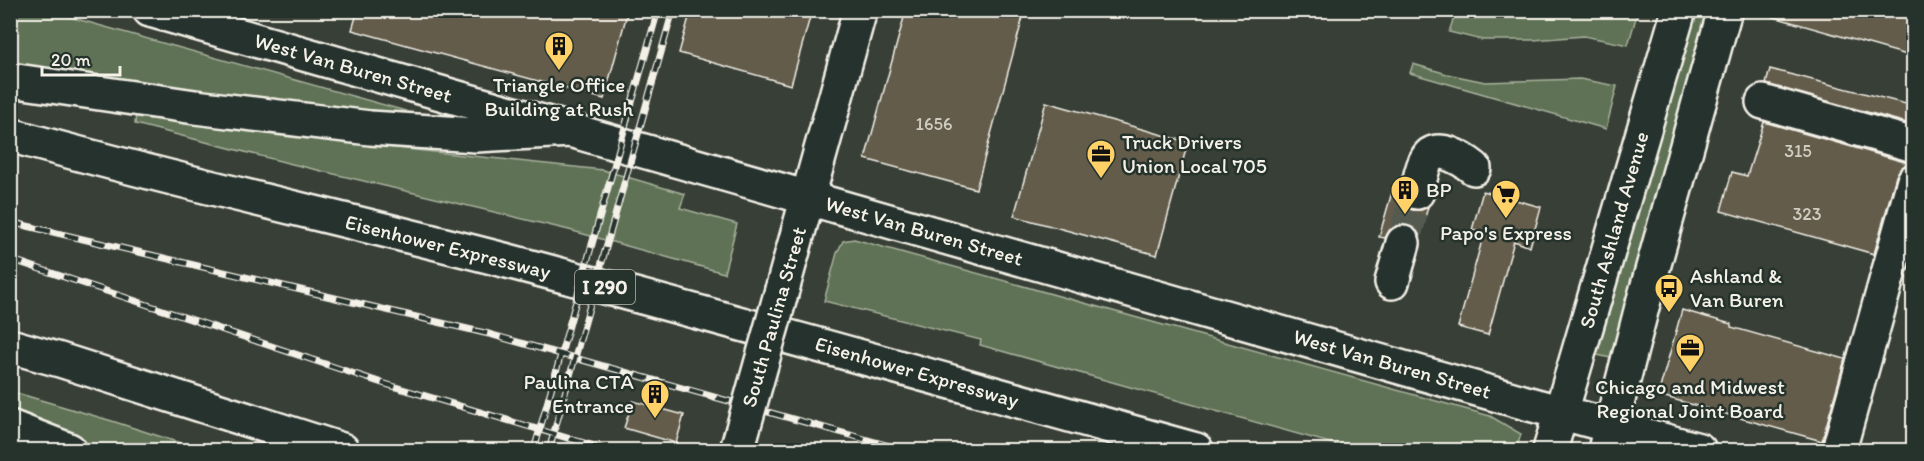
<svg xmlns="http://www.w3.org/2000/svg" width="1924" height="461" font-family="Itim,sans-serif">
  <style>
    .green { fill: #5e7255; stroke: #a9b29e; stroke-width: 1.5 }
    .building { fill: #635c4b; stroke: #f4f1e8; stroke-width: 1.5 }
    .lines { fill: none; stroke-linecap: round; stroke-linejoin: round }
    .minor-tunnel { stroke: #545a51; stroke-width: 33; stroke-dasharray: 33 16; stroke-linecap: butt }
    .minor-casing { stroke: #f4f1e8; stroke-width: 38 }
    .major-casing { stroke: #f4f1e8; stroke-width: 38 }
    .highway-casing { stroke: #f4f1e8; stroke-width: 38 }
    .minor { stroke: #26332d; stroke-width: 33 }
    .major { stroke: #26332d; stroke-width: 33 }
    .highway { stroke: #26332d; stroke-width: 33 }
    .rail-casing { stroke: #f4f1e8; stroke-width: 7 }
    .rail { stroke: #26332d; stroke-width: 4.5; stroke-dasharray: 14; stroke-linecap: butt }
    .minor-bridge-casing { stroke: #f4f1e8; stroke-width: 38; stroke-linecap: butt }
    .minor-bridge { stroke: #26332d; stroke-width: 33 }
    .labels { text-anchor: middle; stroke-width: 5; stroke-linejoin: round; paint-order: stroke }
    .number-label { font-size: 18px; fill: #d0ccc1 }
    .shield { fill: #26332d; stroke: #b6b8b0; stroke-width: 1.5 }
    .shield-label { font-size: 20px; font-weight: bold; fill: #f4f1e8 }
    .street-label { font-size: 21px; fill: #f4f1e8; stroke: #26332d }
    .poi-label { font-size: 21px; fill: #f4f1e8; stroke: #26332d }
  </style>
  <rect width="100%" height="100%" fill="#383f36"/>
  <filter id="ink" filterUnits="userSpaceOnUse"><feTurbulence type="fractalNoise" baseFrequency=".0167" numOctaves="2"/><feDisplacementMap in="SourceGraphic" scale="12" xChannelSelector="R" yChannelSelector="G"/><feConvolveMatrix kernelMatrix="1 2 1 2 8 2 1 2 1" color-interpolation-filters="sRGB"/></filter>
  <g filter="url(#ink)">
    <path class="green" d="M10,11H48L406,111L407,118L55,76L11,63Z
      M1456,11V10L1638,11L1628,45L1584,36L1533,40H1482L1449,32Z
      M1695,11H1710L1611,358L1597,355Z
      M1413,64L1447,74L1485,82L1580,79L1617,86L1606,129L1410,73Z
      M136,112L383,144L387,147L603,170L685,194L680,208L737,224L724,273L569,230L288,163L135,124Z
      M854,239L1490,416L1521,434L1516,450H1355L980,345L981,340L824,301L837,253L843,241Z
      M10,391L112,421L202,450H105L11,412Z"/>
    <path class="building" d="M358,10H628L604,99L352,30Z
      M691,10H812L791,85L679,53Z
      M906,10H1025L976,189L865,159Z
      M1770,10H1914V57L1770,16Z
      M1770,69L1914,106V125L1766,84Z
      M1046,102L1188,142L1157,255L1014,216Z
      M1764,122L1908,163L1901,168L1896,176L1874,254L1721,211L1732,172L1747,176Z
      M1394,185L1399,187V197L1404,206L1413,210H1421L1428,207L1420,236L1416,230L1409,225H1399L1390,229L1385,238L1379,237Z
      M1483,191L1541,207L1530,247L1514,241L1488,335L1458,327L1484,233L1472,230Z
      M1682,310L1731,324V327L1845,359L1822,441L1658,395Z
      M633,401L684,415L676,443L624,428Z"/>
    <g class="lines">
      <path class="minor-tunnel" d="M1403,243L1417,192"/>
      <g class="minor-casing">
        <path id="minor" d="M150,10L1533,405L1699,450
          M1763,102L1914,145
          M1417,192C1420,182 1421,168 1427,159C1436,142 1464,160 1474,168
          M1392,282L1403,243
          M782,290L860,10
          M1839,450L1914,181"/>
      </g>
      <g class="major-casing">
        <path id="major" d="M1550,450L1679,10
          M1605,450L1642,307L1725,10"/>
      </g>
      <g class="highway-casing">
        <path id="highway" d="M10,80L195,107L370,128L476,135L571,130
          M10,135C173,181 337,217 500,259C733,320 964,386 1196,450
          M10,346L60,360L342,450
          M10,427L69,450"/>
      </g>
      <use href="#minor" class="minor"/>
      <use href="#major" class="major"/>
      <use href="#highway" class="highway"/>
      <g class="rail-casing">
        <path id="rail" d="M10,222L489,334L904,450
          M10,259L382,383L608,450
          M534,450L658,10
          M549,450L673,10"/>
      </g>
      <use href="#rail" class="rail"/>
      <g class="minor-bridge-casing">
        <path id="minor-bridge" d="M737,450L782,290"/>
      </g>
      <use href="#minor-bridge" class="minor-bridge"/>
    </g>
  </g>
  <defs>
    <g id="building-pin" transform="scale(1.5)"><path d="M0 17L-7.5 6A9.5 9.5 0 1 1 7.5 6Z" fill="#ffd166" stroke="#26332d"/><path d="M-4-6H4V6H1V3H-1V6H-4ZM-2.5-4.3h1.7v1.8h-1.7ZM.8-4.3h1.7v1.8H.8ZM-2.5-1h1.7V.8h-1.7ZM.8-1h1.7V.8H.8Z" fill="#111"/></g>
    <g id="office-pin" transform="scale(1.5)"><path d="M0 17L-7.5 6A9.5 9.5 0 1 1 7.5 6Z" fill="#ffd166" stroke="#26332d"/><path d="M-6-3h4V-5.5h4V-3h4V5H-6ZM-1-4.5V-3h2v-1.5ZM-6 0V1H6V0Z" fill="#111"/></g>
    <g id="supermarket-pin" transform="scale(1.5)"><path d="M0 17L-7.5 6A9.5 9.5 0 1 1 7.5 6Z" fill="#ffd166" stroke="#26332d"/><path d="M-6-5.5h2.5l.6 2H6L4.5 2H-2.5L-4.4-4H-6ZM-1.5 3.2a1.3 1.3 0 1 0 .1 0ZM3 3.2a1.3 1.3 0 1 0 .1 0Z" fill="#111"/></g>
    <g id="bus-pin" transform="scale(1.5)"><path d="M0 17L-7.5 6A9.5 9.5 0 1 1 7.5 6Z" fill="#ffd166" stroke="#26332d"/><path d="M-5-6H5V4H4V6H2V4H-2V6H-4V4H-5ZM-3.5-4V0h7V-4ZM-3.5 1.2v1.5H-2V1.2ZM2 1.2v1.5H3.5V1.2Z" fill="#111"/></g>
  </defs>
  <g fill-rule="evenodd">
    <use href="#building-pin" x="559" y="46"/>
    <use href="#office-pin" x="1101" y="154"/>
    <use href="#building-pin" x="1405" y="190"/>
    <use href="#supermarket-pin" x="1506" y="194"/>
    <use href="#bus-pin" x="1669" y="288"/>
    <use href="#office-pin" x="1690" y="348"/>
    <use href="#building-pin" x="655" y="394"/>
  </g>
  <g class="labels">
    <g class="number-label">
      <text x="934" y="130">1656</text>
      <text x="1798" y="157">315</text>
      <text x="1807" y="220">323</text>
    </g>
    <rect class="shield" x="575" y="270" width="60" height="34" rx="4.5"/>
    <g class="shield-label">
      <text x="605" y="294">I 290</text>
    </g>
    <g class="street-label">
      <text transform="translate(353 68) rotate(16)" y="7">West Van Buren Street</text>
      <text transform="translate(1614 230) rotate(-74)" y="7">South Ashland Avenue</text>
      <text transform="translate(924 231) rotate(16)" y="7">West Van Buren Street</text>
      <text transform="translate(448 247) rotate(14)" y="7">Eisenhower Expressway</text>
      <text transform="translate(774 317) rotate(-74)" y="7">South Paulina Street</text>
      <text transform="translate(1392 364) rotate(16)" y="7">West Van Buren Street</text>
      <text transform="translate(917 372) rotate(16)" y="7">Eisenhower Expressway</text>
    </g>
    <g class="poi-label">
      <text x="559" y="92">Triangle Office<tspan x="559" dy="24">Building at Rush</tspan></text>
      <text x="1122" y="149" text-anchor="start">Truck Drivers<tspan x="1122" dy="24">Union Local 705</tspan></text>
      <text x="1426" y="197" text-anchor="start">BP</text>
      <text x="1506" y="240">Papo's Express</text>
      <text x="1690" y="283" text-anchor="start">Ashland &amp;<tspan x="1690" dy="24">Van Buren</tspan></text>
      <text x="634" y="389" text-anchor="end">Paulina CTA<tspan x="634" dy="24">Entrance</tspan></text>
      <text x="1690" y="394">Chicago and Midwest<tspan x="1690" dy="24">Regional Joint Board</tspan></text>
    </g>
  </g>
  <rect width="1924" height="461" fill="none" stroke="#26332d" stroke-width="36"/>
  <rect x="18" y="18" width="1888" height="425" fill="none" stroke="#f4f1e8" stroke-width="2" filter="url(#ink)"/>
  <path d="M42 66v9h78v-9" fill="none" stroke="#f4f1e8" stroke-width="3"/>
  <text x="51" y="66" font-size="18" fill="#f4f1e8" stroke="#26332d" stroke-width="4.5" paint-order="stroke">20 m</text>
</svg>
